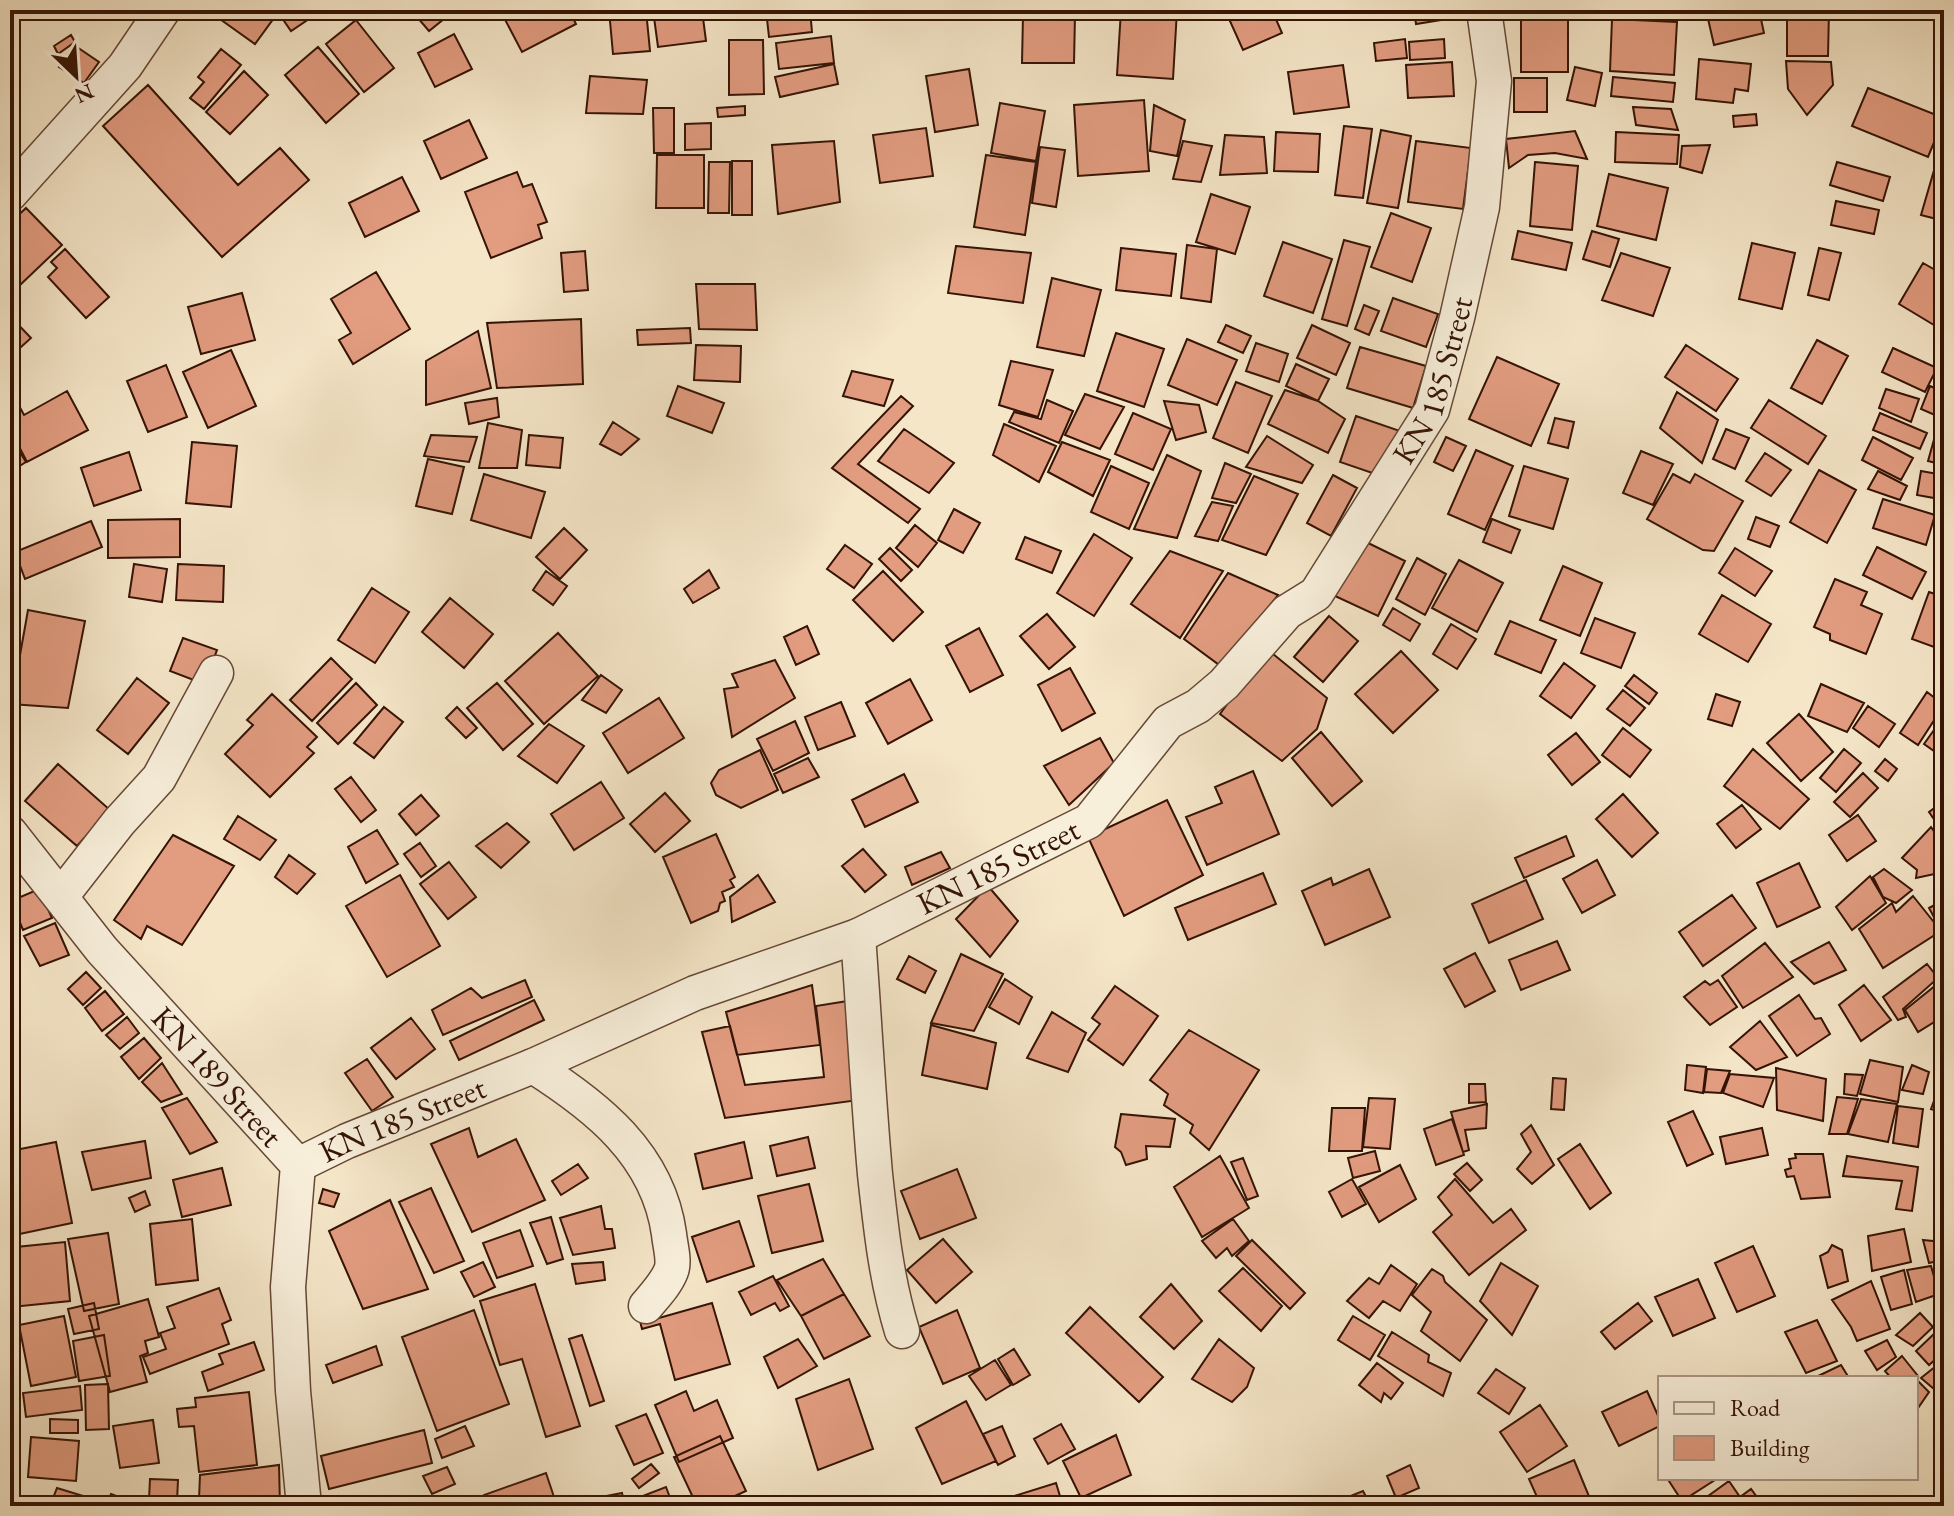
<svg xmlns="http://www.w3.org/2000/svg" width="1954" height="1516" font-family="'EB Garamond',serif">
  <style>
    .building { fill: #e29c80; stroke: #351305; stroke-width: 2 }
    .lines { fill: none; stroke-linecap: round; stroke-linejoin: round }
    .minor-casing { stroke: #654836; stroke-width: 37 }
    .minor { stroke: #f8efdb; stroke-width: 34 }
    .labels { text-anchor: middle; stroke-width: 7; stroke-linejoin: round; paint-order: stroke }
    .street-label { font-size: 32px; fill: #351305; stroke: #f8efdb }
  </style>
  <rect width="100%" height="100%" fill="#f5e6c8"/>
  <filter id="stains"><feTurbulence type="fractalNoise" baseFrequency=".0025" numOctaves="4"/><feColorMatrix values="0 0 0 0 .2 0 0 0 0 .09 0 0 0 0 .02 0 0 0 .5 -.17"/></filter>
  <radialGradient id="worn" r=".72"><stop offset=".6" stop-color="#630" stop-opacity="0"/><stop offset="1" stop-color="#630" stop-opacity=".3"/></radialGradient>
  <path class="building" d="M211,10H277L279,11L255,44L210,12Z
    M294,10H298L306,21L291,31L282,18Z
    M411,10H455L429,31Z
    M500,10H569L576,24L522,52Z
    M609,10H646L650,51L613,54Z
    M653,10H702L706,41L658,47Z
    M766,10H810L812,32L769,37Z
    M1121,10H1177L1173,79L1117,75Z
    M1225,10H1272L1282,33L1243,50Z
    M1414,10H1459L1460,17L1416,24Z
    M1658,10H1697V15L1658,17Z
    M1706,10H1759L1764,33L1714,45Z
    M1787,10H1829L1828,56H1787Z
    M1023,15H1075L1074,63H1022Z
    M1521,17H1568V72H1521Z
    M1612,19L1677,22L1674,75L1610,71Z
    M356,20L394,68L364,92L326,44Z
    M454,34L472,69L435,87L418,53Z
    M71,35L75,42L58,54L54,46Z
    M831,36L834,63L779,69L776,43Z
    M1405,39L1407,58L1376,61L1374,43Z
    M1444,39L1445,58L1410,60L1409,42Z
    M729,40H763L764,94L729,95Z
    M74,45L99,62L84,83L59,67Z
    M318,47L359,94L326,123L285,75Z
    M221,49L241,65L204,109L190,98L204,82L198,77Z
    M1699,59L1751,64L1748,91L1735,89L1733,103L1696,99Z
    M1786,61L1831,62L1833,85L1807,115L1788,89Z
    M1452,62L1454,96L1408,98L1406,65Z
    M834,64L838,84L780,97L775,77Z
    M1343,65L1349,107L1294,114L1288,72Z
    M1575,67L1602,73L1595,106L1567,100Z
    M969,69L978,125L935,132L926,76Z
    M244,71L268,95L230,134L206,112Z
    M590,76L647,80L643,114L586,113Z
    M1613,77L1675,83L1673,102L1611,96Z
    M1514,78H1547V112H1514Z
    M148,85L238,185L280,148L309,180L222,257L103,126Z
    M1868,88L1944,118L1928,157L1852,126Z
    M1144,100L1149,171L1078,176L1074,105Z
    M1000,103L1045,111L1036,161L991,153Z
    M1154,105L1185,120L1177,156L1150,151Z
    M745,106V115L718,117L717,108Z
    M1633,107L1671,109L1678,130L1636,125Z
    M653,108H674V153H654Z
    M1756,114L1757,125L1734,127L1733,116Z
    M469,120L487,158L441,179L424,141Z
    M711,123V149L685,150V124Z
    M1344,126L1372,129L1363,198L1335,195Z
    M926,128L933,176L880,183L873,135Z
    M1381,130L1411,136L1398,208L1367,203Z
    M1575,131L1587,159L1555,153L1528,155L1509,168L1506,139Z
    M1276,132L1320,134L1318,172L1274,171Z
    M1616,132L1679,135L1677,164L1615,162Z
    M1225,135L1264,137L1267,173L1220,175Z
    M834,141L840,202L778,214L772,145Z
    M1183,141L1212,146L1201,182L1173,179Z
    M1416,141L1471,148L1463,209L1408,202Z
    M1710,145L1702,173L1680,167L1682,146Z
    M1040,147L1065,150L1056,207L1032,203Z
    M657,155H704V208H656Z
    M986,155L1036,162L1025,235L974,227Z
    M1937,160L1944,162V221L1921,215Z
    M732,161H752V215H732Z
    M709,162H730L729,213H708Z
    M1535,162L1578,166L1572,230L1530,226Z
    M1837,162L1890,177L1883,201L1830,185Z
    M517,172L523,187L532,184L547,222L538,225L542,238L491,258L465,192Z
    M1609,174L1668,188L1656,240L1597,226Z
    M402,177L419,211L365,237L349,203Z
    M1211,194L1250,207L1235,254L1196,242Z
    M1836,201L1879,210L1874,234L1831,225Z
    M26,208L62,245L19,286L10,276V223Z
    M1391,213L1431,228L1412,282L1371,267Z
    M1518,231L1572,243L1566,270L1512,259Z
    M1592,231L1619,239L1610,267L1583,259Z
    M1344,240L1370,247L1347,326L1322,319Z
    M1283,242L1332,259L1313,313L1264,296Z
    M1752,243L1795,253L1782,309L1739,299Z
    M1187,245L1217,249L1211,302L1181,298Z
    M956,246L1031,253L1023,303L948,293Z
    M1121,248L1176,254L1171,296L1116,290Z
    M1819,248L1841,253L1829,300L1808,295Z
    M65,249L109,297L86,318L48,277L57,268L51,262Z
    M585,251L588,290L564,292L561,253Z
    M1621,253L1670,268L1653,316L1602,300Z
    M1923,263L1944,275V331L1899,304Z
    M376,272L410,329L353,364L339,340L351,333L331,299Z
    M1052,278L1101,290L1084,356L1037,347Z
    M696,284H755L757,330L699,329Z
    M242,293L255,340L201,354L188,307Z
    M1393,298L1438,314L1426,347L1381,331Z
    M1364,305L1379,311L1369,335L1355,329Z
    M10,316L31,338L10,357Z
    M581,319L583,384L497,388L487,323Z
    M1226,325L1251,336L1243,353L1218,342Z
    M1312,325L1350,343L1336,375L1297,358Z
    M690,328L691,343L638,345L637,330Z
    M478,331L491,388L426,405V361Z
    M1116,333L1164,349L1144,407L1097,391Z
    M1187,339L1237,360L1217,405L1168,385Z
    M1817,340L1848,356L1822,404L1791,388Z
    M1256,343L1288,354L1279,382L1246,371Z
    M696,345L741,346L740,382L694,380Z
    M1686,345L1738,379L1716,411L1665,377Z
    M1360,347L1426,366L1413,408L1347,388Z
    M1893,348L1937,368L1925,392L1882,372Z
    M231,350L256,406L208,428L183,372Z
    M1497,357L1559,384L1531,446L1469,419Z
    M1011,361L1053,370L1038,417L999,405Z
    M1296,364L1329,379L1318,401L1286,386Z
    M166,365L187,417L148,432L127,381Z
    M852,371L893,380L884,406L843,396Z
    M1236,382L1272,396L1248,453L1213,438Z
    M678,386L724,403L712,433L667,416Z
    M1930,386L1944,392V419L1921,409Z
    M1886,389L1919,399L1911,422L1879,408Z
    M1285,390L1318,401L1345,419L1328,453L1268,424Z
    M67,391L88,430L27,462L10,429V406L17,402L24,415Z
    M1677,392L1718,420L1702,463L1660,428Z
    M1085,394L1124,407L1100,449L1065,435Z
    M901,396L913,406L858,464L920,509L908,523L832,468Z
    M497,398L499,417L469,424L465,403Z
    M1047,400L1073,411L1059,443L1009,422L1014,412L1041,419Z
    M1769,400L1826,436L1808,464L1751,428Z
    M1164,401L1199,405L1206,432L1176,440Z
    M1133,413L1171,429L1153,470L1115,454Z
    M1880,413L1927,433L1920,449L1873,430Z
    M1356,416L1403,432L1387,478L1340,462Z
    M1555,418L1574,422L1568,448L1548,443Z
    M613,422L639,439L621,455L600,444Z
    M488,423L522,430L517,468H479Z
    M1004,424L1056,446L1039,482L993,455Z
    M904,429L954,463L929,493L878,461Z
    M1726,429L1749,438L1735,469L1713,459Z
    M431,435L477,437L469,462L424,456Z
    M529,435L563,438L560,468L526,465Z
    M10,436L26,462L10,472Z
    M1267,436L1313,465L1302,483L1246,467Z
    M1935,436L1944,438V465L1928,461Z
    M1446,437L1466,446L1453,471L1434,462Z
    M1873,437L1913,458L1901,480L1862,460Z
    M192,442L237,446L231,507L186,503Z
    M1062,442L1110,460L1093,496L1048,472Z
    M1476,450L1513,466L1485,530L1448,514Z
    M1641,451L1673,464L1653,505L1623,493Z
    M129,452L141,490L94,506L81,468Z
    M1765,453L1791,470L1771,496L1746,481Z
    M1167,455L1201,471L1177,538L1134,529Z
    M428,459L464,467L452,514L416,506Z
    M1225,463L1251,474L1236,503L1212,498Z
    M1111,466L1149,483L1129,529L1091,512Z
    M1524,466L1568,479L1553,529L1509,516Z
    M1819,470L1856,490L1827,543L1790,522Z
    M1878,471L1907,486L1900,500L1868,489Z
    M1921,471L1938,474L1934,498L1917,495Z
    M484,474L545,492L531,538L471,520Z
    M1673,474L1690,483L1695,474L1743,501L1714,551L1703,550L1647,519Z
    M1333,475L1357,488L1331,536L1307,523Z
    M1254,476L1298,494L1266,555L1222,540Z
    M1883,499L1935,515L1926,545L1873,528Z
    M1212,502L1233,506L1218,541L1195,536Z
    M954,509L980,523L963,553L938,540Z
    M1756,517L1779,526L1770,547L1748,539Z
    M180,519V557L108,558V520Z
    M1492,519L1520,530L1511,553L1483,542Z
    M91,521L102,547L25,579L15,552Z
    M915,525L937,543L918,567L896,548Z
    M564,528L587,550L560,579L536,557Z
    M1094,534L1132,558L1094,616L1057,593Z
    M1025,537L1061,551L1052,573L1016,559Z
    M1362,540L1405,561L1378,616L1335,596Z
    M845,545L872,564L854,588L827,569Z
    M1877,547L1926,572L1912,599L1863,575Z
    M890,548L912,570L901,581L879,559Z
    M1735,548L1772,571L1755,596L1719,573Z
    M1170,551L1223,571L1180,638L1131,604Z
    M1417,558L1446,574L1425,615L1396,599Z
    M1459,560L1503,583L1477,632L1432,608Z
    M134,564L167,569L162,602L129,597Z
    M178,564L224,566L223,602L176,600Z
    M1563,566L1602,583L1580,636L1540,620Z
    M709,570L719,588L693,603L684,589Z
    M546,571L567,586L553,605L533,590Z
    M883,571L923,612L893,641L853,600Z
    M1228,573L1278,595L1222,667L1184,639Z
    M1835,579L1867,592L1861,605L1882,614L1866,654L1830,640V634L1814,627Z
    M372,588L409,612L375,663L338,640Z
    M1929,592L1944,597V620L1934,647L1912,639Z
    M1722,595L1771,624L1748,662L1699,634Z
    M450,598L493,634L464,668L422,632Z
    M1393,608L1420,624L1410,641L1383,625Z
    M28,610L85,621L68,708L10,704V671L17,672Z
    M1047,614L1075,647L1049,669L1020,636Z
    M1329,616L1358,641L1323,682L1294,657Z
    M1595,618L1635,633L1621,668L1581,653Z
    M1510,621L1556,640L1541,673L1495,654Z
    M1451,624L1476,639L1457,669L1433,654Z
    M807,626L819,654L796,665L784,637Z
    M979,628L1003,675L970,692L946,646Z
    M558,633L598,676L544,724L505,681Z
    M183,638L217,650L204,684L170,671Z
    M1267,649L1327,698L1317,729L1282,761L1220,714Z
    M1401,651L1438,690L1393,733L1355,694Z
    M331,658L352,679L312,721L290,700Z
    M775,660L795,698L732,737L724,689L738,687L732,674Z
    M1564,663L1595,686L1571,718L1540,696Z
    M1070,668L1095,713L1062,731L1038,685Z
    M601,675L622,690L606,713L582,700Z
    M1634,675L1657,693L1649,704L1625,686Z
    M137,678L169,703L128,754L97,730Z
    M910,679L932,720L888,744L866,703Z
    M356,683L377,705L338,744L317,723Z
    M497,683L533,724L503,750L467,708Z
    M1821,684L1864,703L1847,732L1808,716Z
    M1623,690L1645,708L1630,726L1607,709Z
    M1927,692L1944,705L1918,745L1900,733Z
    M272,694L317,737L307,747L314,753L270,797L225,754L253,725L247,720Z
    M1716,694L1740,702L1732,726L1708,719Z
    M659,698L684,738L628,773L603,733Z
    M841,702L855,736L818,750L805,717Z
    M1868,706L1895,724L1879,747L1853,728Z
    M384,707L403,722L374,758L354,743Z
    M457,707L477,728L466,738L446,718Z
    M1799,714L1833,752L1801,781L1767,743Z
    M1944,716V758L1924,744Z
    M795,721L809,753L773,771L757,739Z
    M549,724L584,746L557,783L518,756Z
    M1623,728L1651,750L1630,777L1602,755Z
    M1321,732L1362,781L1332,806L1292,758Z
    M1576,733L1600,762L1572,785L1548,755Z
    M1100,738L1114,763L1069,805L1044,766Z
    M1753,749L1809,799L1780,829L1724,786Z
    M1844,749L1861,763L1836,792L1820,778Z
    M760,750L778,790L741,808L716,795L711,783L719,770Z
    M808,758L819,777L783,793L774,774Z
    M1885,759L1897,769L1888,781L1875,771Z
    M58,764L110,810L77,846L25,801Z
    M1253,771L1279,834L1207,865L1186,817L1222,803L1215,787Z
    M1863,773L1878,788L1850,817L1834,802Z
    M904,774L918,802L865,827L852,800Z
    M351,777L376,810L361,822L335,789Z
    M601,782L624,818L574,850L551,814Z
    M665,793L690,821L655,852L630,824Z
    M1623,794L1658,833L1632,857L1596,819Z
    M421,795L439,816L416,835L399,814Z
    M1167,800L1203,875L1124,916L1088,837Z
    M1944,801V834L1929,812Z
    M1742,805L1761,829L1736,848L1717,824Z
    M1858,815L1876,841L1847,861L1829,835Z
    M238,816L276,840L260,860L224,839Z
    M507,823L529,842L501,868L476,846Z
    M1931,827L1944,846V872L1916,878L1917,870L1902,858Z
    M377,830L398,864L366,883L348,847Z
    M716,834L735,877L730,880L734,887L722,892L725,901L720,903L718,911L691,923L663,857Z
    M173,835L234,866L182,945L147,926L141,939L114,920Z
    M1566,836L1574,856L1524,878L1515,858Z
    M420,843L436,866L421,877L404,854Z
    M863,849L886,875L865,892L842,866Z
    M941,852L950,868L912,885L905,867Z
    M289,855L315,874L297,894L275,877Z
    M1597,860L1615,895L1582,913L1563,879Z
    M449,862L476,897L448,919L420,884Z
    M1799,863L1820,907L1777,927L1757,883Z
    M1369,869L1390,917L1325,945L1302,891L1331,878L1333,885Z
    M1884,869L1912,890L1896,903L1883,897L1873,877Z
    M1263,873L1276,904L1188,940L1175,908Z
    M400,875L440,946L387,977L346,906Z
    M758,875L775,902L732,922L730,897Z
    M1870,876L1886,903L1852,930L1836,907Z
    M1526,880L1543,919L1489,943L1472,904Z
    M988,886L1018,921L990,957L956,919Z
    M39,889L52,918L23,930L11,901Z
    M1732,895L1756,928L1703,966L1679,932Z
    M1913,896L1941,931L1883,968L1859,929L1892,903L1896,912Z
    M1944,900V918L1937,923L1929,908Z
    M55,923L69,955L40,966L24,936Z
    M1557,941L1570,970L1521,990L1509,960Z
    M1829,942L1846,970L1814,984L1791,962Z
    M1765,943L1793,977L1743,1008L1722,976Z
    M1475,953L1495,991L1465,1007L1444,969Z
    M961,954L1003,974L974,1031L931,1023Z
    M909,956L936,971L925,993L897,979Z
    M1927,964L1938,978L1903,1009L1906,1017L1898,1020L1883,997Z
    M86,972L101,988L83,1005L68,989Z
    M1005,979L1032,997L1019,1024L989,1007Z
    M525,980L532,997L443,1035L432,1010L471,988L482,998Z
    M1718,980L1737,1007L1710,1025L1684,997L1705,981L1710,985Z
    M1941,981L1944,985V1016L1918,1032L1905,1010Z
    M812,985L820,1045L737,1055L726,1012Z
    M1864,985L1891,1020L1861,1041L1839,1005Z
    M1115,986L1158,1016L1123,1065L1088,1040L1100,1024L1092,1018Z
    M105,991L124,1014L102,1031L85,1008Z
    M1799,995L1815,1019L1821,1018L1830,1034L1797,1056L1769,1016Z
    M534,1000L544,1020L459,1060L450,1041Z
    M854,1000L859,1100L725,1118L702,1032L730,1026L745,1085L824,1077L816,1006Z
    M1052,1012L1086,1033L1068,1072L1027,1058Z
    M127,1017L139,1033L120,1049L106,1035Z
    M411,1018L435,1049L396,1079L371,1048Z
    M1760,1021L1787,1057L1756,1070L1730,1047Z
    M931,1025L996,1043L987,1089L922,1075Z
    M1189,1030L1259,1070L1209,1150L1190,1133L1193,1125L1164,1105L1168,1094L1150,1080Z
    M144,1038L161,1058L139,1079L121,1057Z
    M367,1059L393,1097L372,1111L345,1073Z
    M1870,1060L1903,1067L1898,1102L1860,1094Z
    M162,1063L182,1094L161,1102L142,1082Z
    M1687,1065L1706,1067L1703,1093L1685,1090Z
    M1912,1065L1929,1072L1923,1094L1902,1090Z
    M1776,1068L1826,1079L1823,1121L1777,1110Z
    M1707,1069L1730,1071L1721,1093L1704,1092Z
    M1730,1074L1774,1078L1763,1107L1723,1093Z
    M1845,1074L1863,1075L1857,1096L1844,1094Z
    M1553,1078L1566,1079L1564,1110L1551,1109Z
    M1941,1082L1944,1083V1113L1931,1109Z
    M1469,1084H1485L1486,1102L1469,1103Z
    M1837,1097L1858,1099L1847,1134H1829Z
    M187,1098L217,1142L190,1154L162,1108Z
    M1369,1098L1395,1099L1390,1149L1363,1147Z
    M1861,1099L1897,1104L1888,1142L1848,1134Z
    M1487,1104L1486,1128L1465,1130L1469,1150L1463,1152L1451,1112Z
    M1898,1106L1923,1109L1918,1147L1893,1143Z
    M1332,1108H1365L1362,1151H1329Z
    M1693,1111L1713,1154L1687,1166L1668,1122Z
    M1121,1114L1175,1119L1170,1147L1146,1146L1147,1159L1126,1165L1121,1152L1115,1147Z
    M1452,1119L1464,1155L1436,1165L1424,1129Z
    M1531,1125L1554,1165L1532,1184L1517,1169L1531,1152L1521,1134Z
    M469,1128L478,1157L516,1139L545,1200L472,1232L431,1144Z
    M1762,1128L1768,1155L1726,1164L1720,1137Z
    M808,1137L815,1168L777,1176L770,1146Z
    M145,1141L151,1178L92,1190L82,1152Z
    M56,1142L72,1223L10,1236V1151Z
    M744,1142L752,1178L703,1189L695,1154Z
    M1580,1144L1611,1193L1590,1209L1558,1159Z
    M1375,1151L1380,1171L1353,1178L1348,1158Z
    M1795,1154H1823L1830,1197L1801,1199L1794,1176L1787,1177L1785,1170L1791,1168L1789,1159L1796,1158Z
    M1220,1156L1249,1208L1202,1237L1174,1187Z
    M1847,1156L1918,1167L1912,1211L1896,1209L1902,1181L1843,1176Z
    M1243,1158L1258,1196L1247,1200L1231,1162Z
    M1467,1163L1482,1180L1470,1191L1454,1174Z
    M578,1164L588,1178L561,1195L552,1181Z
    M1400,1165L1416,1199L1379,1222L1359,1187Z
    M222,1168L231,1205L182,1217L173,1180Z
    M957,1169L976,1218L920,1239L901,1191Z
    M1352,1179L1366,1204L1342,1217L1329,1192Z
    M1455,1179L1493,1223L1511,1209L1526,1230L1469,1275L1433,1232L1452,1215L1438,1197Z
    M809,1184L823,1241L772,1253L758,1196Z
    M431,1188L464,1261L434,1273L399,1202Z
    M323,1189L339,1194L334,1207L319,1203Z
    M145,1191L150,1205L135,1212L129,1198Z
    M390,1200L428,1289L363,1309L329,1231Z
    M601,1206L605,1229H612L615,1248L573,1255L560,1218Z
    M551,1217L563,1259L547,1264L530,1223Z
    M192,1219L198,1280L156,1285L150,1224Z
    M1233,1219L1249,1241L1232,1256L1227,1248L1216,1258L1202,1241Z
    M739,1221L754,1266L707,1282L692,1237Z
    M1904,1229L1911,1262L1872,1271L1868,1236Z
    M520,1230L533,1266L497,1278L483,1243Z
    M108,1233L119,1304L84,1311L68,1239Z
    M943,1239L972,1272L936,1303L907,1270Z
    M1252,1240L1305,1293L1290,1309L1236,1256Z
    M1923,1240L1943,1242L1942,1260L1929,1263Z
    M65,1242L70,1301L12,1307L10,1288L20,1287L16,1247Z
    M1832,1245L1842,1250L1848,1281L1828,1288L1820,1256L1828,1252Z
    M1753,1246L1775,1296L1737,1312L1715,1263Z
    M823,1259L844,1294L801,1316L777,1280Z
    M483,1262L495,1287L474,1297L461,1272Z
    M603,1262L605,1280L576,1284L572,1264Z
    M1501,1263L1538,1286L1512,1335L1480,1301Z
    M1391,1265L1417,1284L1400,1311L1383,1301L1369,1318L1347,1301L1369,1278L1379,1284Z
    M1931,1266L1939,1294L1916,1302L1907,1270Z
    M1243,1268L1282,1306L1261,1331L1219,1291Z
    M1432,1269L1443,1276L1445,1282L1487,1320L1460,1361L1421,1331L1431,1312L1412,1295Z
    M1904,1270L1912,1304L1891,1310L1881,1277Z
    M773,1276L789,1306L780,1311L775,1303L751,1315L739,1292Z
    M1698,1279L1715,1318L1673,1336L1655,1297Z
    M1871,1281L1890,1329L1857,1341L1851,1327L1832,1300Z
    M535,1284L580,1426L546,1437L522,1359L500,1365L480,1301Z
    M1171,1284L1202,1321L1174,1349L1140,1317Z
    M219,1288L231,1320L222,1324L229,1344L150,1374L143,1357L166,1349L160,1333L175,1328L167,1307Z
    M844,1294L870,1336L824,1359L801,1316Z
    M148,1299L159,1337L145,1341L148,1353L140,1356L147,1382L110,1392L89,1316Z
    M94,1303L99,1329L74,1334L68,1309Z
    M712,1303L730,1364L675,1380L660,1324L642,1329L638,1313L657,1308L659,1318Z
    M1638,1303L1652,1321L1615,1349L1601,1332Z
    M1090,1307L1163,1377L1139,1402L1066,1333Z
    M474,1310L509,1404L437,1431L402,1337Z
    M957,1310L980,1368L943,1384L919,1327Z
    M1920,1313L1933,1327L1913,1346L1896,1335Z
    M64,1316L76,1377L31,1386L19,1325Z
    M1353,1316L1385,1335L1370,1360L1338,1340Z
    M1817,1320L1837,1361L1806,1373L1785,1332Z
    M1937,1331L1944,1340V1352L1929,1365L1916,1351Z
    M1392,1332L1429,1355L1428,1362L1451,1373L1443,1396L1378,1356Z
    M104,1335L110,1376L79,1381L73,1341Z
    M582,1335L604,1401L590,1406L569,1339Z
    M798,1339L817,1366L778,1388L764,1357Z
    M1219,1339L1254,1368L1247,1387L1232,1402L1192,1379Z
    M1887,1340L1896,1357L1877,1370L1865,1351Z
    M254,1342L264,1370L208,1391L202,1372L223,1364L219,1354Z
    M376,1346L382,1365L333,1383L326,1365Z
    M1014,1349L1030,1375L1013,1385L998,1359Z
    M1902,1356L1918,1376L1915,1378H1891L1885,1371Z
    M995,1360L1011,1385L986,1400L969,1376Z
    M1941,1362L1944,1365V1381L1934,1389L1921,1378Z
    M1377,1363L1403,1383L1391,1399L1384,1393L1381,1402L1359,1385Z
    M10,1364H18V1408H10Z
    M1841,1365L1849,1378H1814Z
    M1496,1369L1525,1388L1509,1414L1478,1393Z
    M849,1379L873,1449L818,1470L796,1399Z
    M1917,1380L1929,1392L1916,1411V1381Z
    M108,1384L109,1429L86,1430L85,1385Z
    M80,1386L82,1410L26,1417L23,1393Z
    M686,1391L694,1411L717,1400L733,1438L679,1462L655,1405Z
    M1647,1391L1660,1420V1426L1619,1446L1602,1412Z
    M249,1392L257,1465L199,1472L194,1426L179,1427L177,1409L196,1407L195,1398Z
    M966,1401L996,1461L942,1484L916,1428Z
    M1540,1405L1567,1446L1527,1472L1500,1432Z
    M646,1414L663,1453L634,1465L616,1426Z
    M10,1416L20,1417L14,1478H10Z
    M50,1419L78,1420V1433H50Z
    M153,1420L159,1463L120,1468L113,1426Z
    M1061,1424L1075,1449L1048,1464L1034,1439Z
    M465,1426L474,1446L442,1458L435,1439Z
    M1002,1426L1015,1456L998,1465L983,1434Z
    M424,1430L432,1463L329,1489L321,1456Z
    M1116,1435L1131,1475L1081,1498L1063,1461Z
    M720,1436L746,1491L713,1506H697L674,1457Z
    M31,1437L79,1441L76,1481L28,1477Z
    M1574,1460L1593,1506H1541L1529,1479Z
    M651,1464L659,1473L639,1488L632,1479Z
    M279,1465L280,1506H233L199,1499L200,1475Z
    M1410,1465L1419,1488L1396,1498L1387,1476Z
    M447,1467L455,1484L432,1494L423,1476Z
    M546,1473L557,1506H488L484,1495Z
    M1667,1478H1718L1682,1501Z
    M150,1479L178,1480L177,1501L149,1499Z
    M1729,1481L1740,1497L1751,1489L1762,1504L1709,1506L1704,1499Z
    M1056,1483L1063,1506H1015L1011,1497Z
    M666,1487L672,1503L683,1499L687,1506H643L640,1497Z
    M57,1488L83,1496L80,1506H50Z
    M1363,1491L1371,1506H1352L1348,1497Z
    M622,1493L625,1506H598L596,1498Z
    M111,1494L137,1504V1506H117L108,1502Z"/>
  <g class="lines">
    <g class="minor-casing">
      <g id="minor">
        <path d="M10,194L125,66L163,10"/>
        <path id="s1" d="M10,833L102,950L298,1165L288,1287L293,1391L304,1506"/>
        <path d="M62,895L119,822L159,778L216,673"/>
        <path d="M858,936C864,1015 868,1095 875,1174C881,1229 886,1278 902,1331"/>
        <path d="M533,1066C596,1106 658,1154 669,1234C670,1245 675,1261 671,1271C666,1284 655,1295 646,1306"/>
        <path id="s2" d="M298,1165L347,1141L533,1066L695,993L858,936L1089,821L1168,722L1198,706L1224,684L1287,612L1316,594L1432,410L1457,318L1482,207L1494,81L1484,10"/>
      </g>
    </g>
    <use href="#minor" class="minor"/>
  </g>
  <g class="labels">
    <g class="street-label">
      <text dy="11" stroke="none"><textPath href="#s2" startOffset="1434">KN 185 Street</textPath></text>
      <text dy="11" stroke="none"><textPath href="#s2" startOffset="762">KN 185 Street</textPath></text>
      <text dy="11" stroke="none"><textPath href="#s1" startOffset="320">KN 189 Street</textPath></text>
      <text dy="11" stroke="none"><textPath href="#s2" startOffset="114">KN 185 Street</textPath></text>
    </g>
  </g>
  <rect width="1954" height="1516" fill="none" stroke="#f5e6c8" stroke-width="40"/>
  <rect x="12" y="12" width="1930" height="1492" fill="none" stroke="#351305" stroke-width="4"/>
  <rect x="20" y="20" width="1914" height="1476" fill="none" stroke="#351305" stroke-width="2"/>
  <rect x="1658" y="1376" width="260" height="104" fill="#f8efdb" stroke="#aa9785" stroke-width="2"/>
  <rect x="1674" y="1402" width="40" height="12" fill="#f8efdb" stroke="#aa9785" stroke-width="2"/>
  <text x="1730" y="1416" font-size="24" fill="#351305">Road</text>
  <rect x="1674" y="1436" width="40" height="24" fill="#e29c80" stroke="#aa9785" stroke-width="2"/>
  <text x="1730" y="1456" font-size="24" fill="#351305">Building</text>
  <g transform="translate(76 76) rotate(155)" stroke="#f8efdb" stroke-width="6" paint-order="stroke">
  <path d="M0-6L14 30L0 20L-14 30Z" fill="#351305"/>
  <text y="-12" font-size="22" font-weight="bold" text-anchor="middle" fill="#351305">N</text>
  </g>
  <rect width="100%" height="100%" filter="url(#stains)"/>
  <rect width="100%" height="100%" fill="url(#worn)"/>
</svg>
